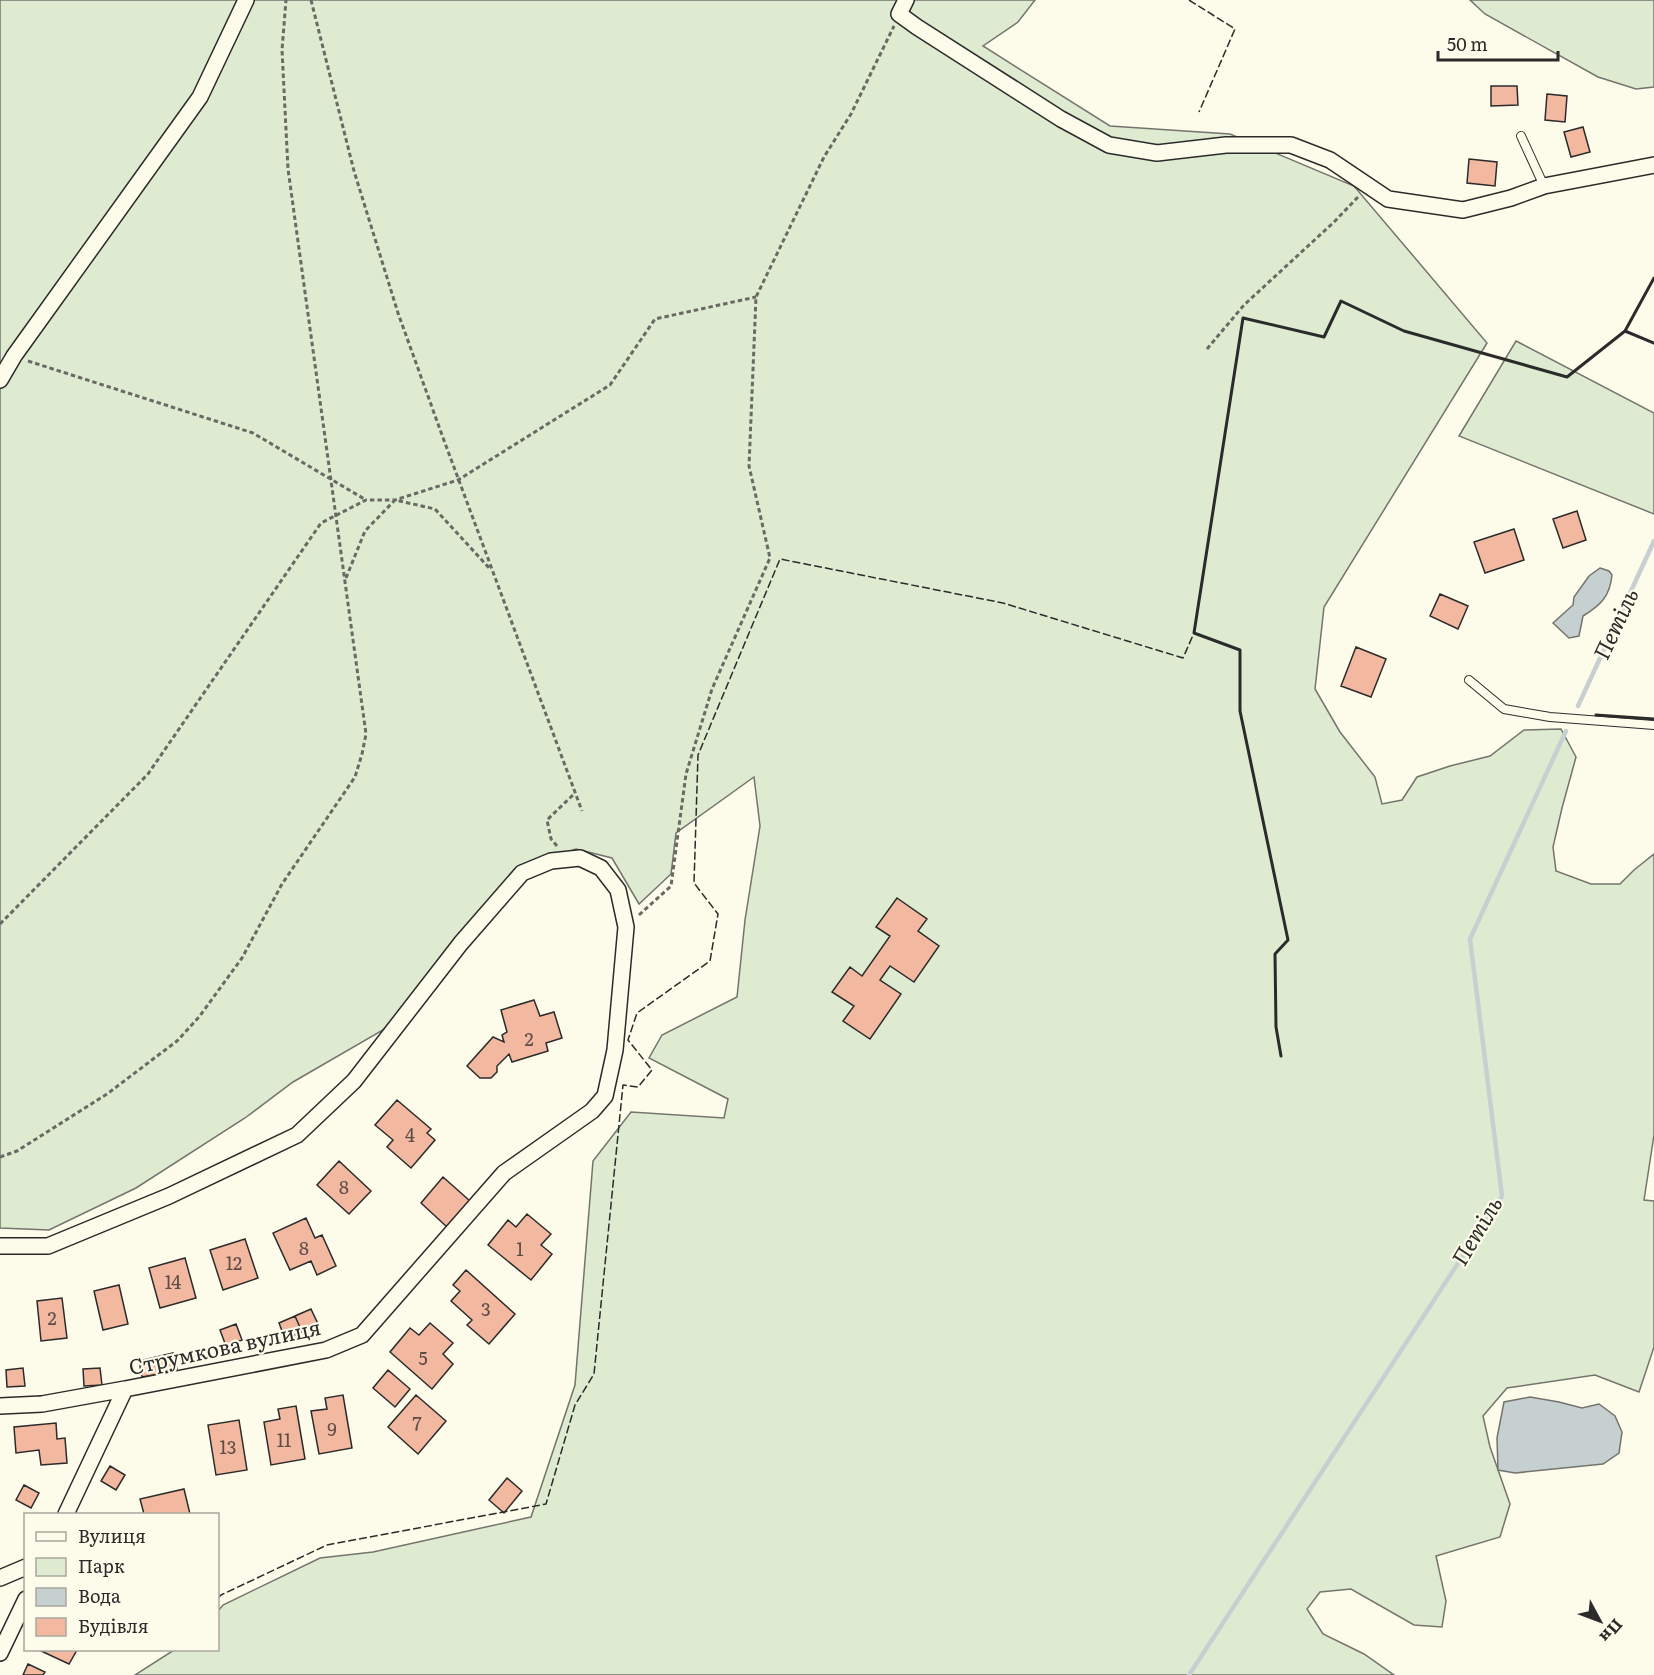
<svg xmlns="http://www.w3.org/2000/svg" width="1654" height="1675" font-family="Literata,serif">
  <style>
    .green { fill: #deebd1; stroke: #74746e; stroke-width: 1.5 }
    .water { fill: #c7d0d0; stroke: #74746e; stroke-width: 1.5 }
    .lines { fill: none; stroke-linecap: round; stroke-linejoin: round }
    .stream { stroke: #c7d0d0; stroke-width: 4.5 }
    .building { fill: #f2b8a0; stroke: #2b2b2b; stroke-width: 1.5 }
    .lane-casing { stroke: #2b2b2b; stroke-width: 10 }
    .street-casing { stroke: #2b2b2b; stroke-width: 18 }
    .path { stroke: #6a6964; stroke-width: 3; stroke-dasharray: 4.5 3; stroke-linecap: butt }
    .lane { stroke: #fdfbea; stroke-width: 8 }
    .street { stroke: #fdfbea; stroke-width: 15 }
    .fence { stroke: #2b2b2b; stroke-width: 1.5; stroke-dasharray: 8 3; stroke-linecap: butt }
    .wall { stroke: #2b2b2b; stroke-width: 3 }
    .labels { text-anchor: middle; stroke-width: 4.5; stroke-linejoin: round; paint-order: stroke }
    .number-label { font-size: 18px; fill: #5d4e48 }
    .street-label { font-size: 21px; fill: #2b2b2b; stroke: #fdfbea }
    .water-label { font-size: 22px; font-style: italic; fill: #2b2b2b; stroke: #fdfbea }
  </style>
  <rect width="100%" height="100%" fill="#fdfbea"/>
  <path class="green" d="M0,0H911L913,2L915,0H1035L1018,22L983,46L1110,126L1230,134L1354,186L1487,343L1324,607L1315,689L1340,732L1375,777L1382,804L1402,800L1417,777L1450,766L1490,756L1524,730L1561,729L1576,757L1562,808L1553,847L1556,871L1591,884H1620L1634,870L1654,854V1135L1644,1200L1654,1201V1347L1639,1392L1595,1375L1507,1388L1483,1416L1490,1447L1510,1504L1500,1537L1436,1556L1446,1601L1442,1627L1414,1625L1351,1589L1320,1592L1307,1609L1323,1634L1364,1654L1394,1675H135L174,1650H218V1611L223,1605L320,1558L373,1552L531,1517L575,1385L593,1161L631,1112L724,1118L728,1099L649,1058L662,1035L737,997L745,920L760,826L754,777L676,833L671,874L639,904L612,858L576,849L523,867L383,1030L293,1082L245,1118L136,1188L49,1230L0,1228Z
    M1470,0H1654V87L1636,89L1598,77L1485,14Z
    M1516,341L1654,413V514L1459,436Z"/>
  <path class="water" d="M1600,568L1609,571L1612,575C1610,596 1601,605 1583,616L1579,636L1569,638L1553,623L1573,605L1574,597L1589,576Z
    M1530,1397L1559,1402L1582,1408L1599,1404L1615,1416L1622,1432L1619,1453L1603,1464L1515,1473L1498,1470L1497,1438L1504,1402Z"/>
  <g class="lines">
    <path class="stream" d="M1578,706L1654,541
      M1189,1675L1502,1196L1470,939L1566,731"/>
  </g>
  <path class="building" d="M1491,86H1517L1518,105L1491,106Z
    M1547,94L1567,96L1565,122L1545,120Z
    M1583,127L1590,152L1571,157L1564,132Z
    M1469,159L1497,162L1495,186L1467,183Z
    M1577,511L1586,540L1563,548L1553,519Z
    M1514,529L1524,560L1485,573L1474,542Z
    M1440,594L1468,606L1458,629L1430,616Z
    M1356,647L1386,659L1371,697L1341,686Z
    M897,898L927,919L918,931L939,946L914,982L890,966L880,980L901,994L870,1039L843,1021L854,1006L832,992L850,967L862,976L890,936L876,927Z
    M534,1000L540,1016L554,1012L562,1038L546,1043L548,1051L512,1062L509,1054L497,1066V1072L491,1078H480L467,1066L493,1037L504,1042L502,1035L507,1032L501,1010Z
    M397,1100L431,1129L427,1133L435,1140L411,1168L387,1147L393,1140L375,1125Z
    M339,1161L371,1191L349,1214L317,1185Z
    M443,1177L470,1201L447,1227L421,1203Z
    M527,1214L551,1234L541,1245L552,1254L531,1280L488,1245L508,1220L516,1227Z
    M306,1218L315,1238L322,1235L336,1266L317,1275L311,1261L290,1270L273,1233Z
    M245,1239L258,1278L223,1290L210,1250Z
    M185,1258L196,1298L160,1308L149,1268Z
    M466,1270L515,1314L489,1344L467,1325L472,1320L451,1301L460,1291L453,1285Z
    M119,1285L128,1324L103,1330L94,1291Z
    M62,1298L67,1338L41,1341L37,1301Z
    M311,1309L318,1324L302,1332L295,1316Z
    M295,1316L302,1332L285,1339L279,1323Z
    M430,1323L453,1343L443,1354L453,1364L432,1389L390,1352L410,1328L419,1335Z
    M236,1324L242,1340L226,1346L220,1330Z
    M173,1353L177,1369L160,1373L156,1357Z
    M156,1357L160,1374L142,1377L139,1361Z
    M23,1368L25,1386L7,1387L6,1370Z
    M100,1368L102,1385L84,1386L83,1369Z
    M388,1370L410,1389L395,1407L373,1388Z
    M343,1395L352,1448L319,1454L311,1411L327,1409L325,1398Z
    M416,1395L446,1421L418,1454L388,1427Z
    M296,1406L305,1459L271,1465L264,1422L280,1419L278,1409Z
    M239,1420L247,1470L216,1475L208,1425Z
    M56,1423L57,1439L65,1438L67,1463L41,1465L39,1450L16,1453L14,1427Z
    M110,1466L125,1475L116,1490L101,1481Z
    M507,1478L522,1491L504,1513L489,1500Z
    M24,1485L39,1493L31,1508L16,1500Z
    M184,1489L190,1514H144L140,1499Z
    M39,1650H77L69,1664Z
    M28,1664L45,1672L43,1675H23Z"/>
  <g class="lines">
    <g class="lane-casing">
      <path id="lane" d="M1521,136L1544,186
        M1469,680L1504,709L1550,717L1654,725"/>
    </g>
    <g class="street-casing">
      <path id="street" d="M906,0L899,14L917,27L1061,119L1109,145L1157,153L1226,145H1291L1330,160L1388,199L1463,210L1511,198L1544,186L1654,165
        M0,380L14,356L200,97L246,0
        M0,1246H48L169,1196L297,1135L354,1081L461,943L522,873L551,861L580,858L601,868L618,890L626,927L615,1050L605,1096L592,1111L504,1173L362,1335L326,1350L125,1389L66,1514
        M0,1406L42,1404L125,1389
        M0,1578L26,1567
        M0,1653L26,1599"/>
    </g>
    <path class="path" d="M311,0L354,171L398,313L442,435L582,811
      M1207,349L1244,305L1334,222L1359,196
      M28,361L253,433L366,500
      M346,578L365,531L395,500L435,509L491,570
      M557,846L551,839L547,820L575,793
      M639,915L671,886L686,774L712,689L770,558L749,466L756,297L824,157L851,114L894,26
      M0,924L148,774L321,523L366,500H395L458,480L610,385L655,319L756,297
      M0,1157L17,1151L107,1094L177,1041L199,1017L242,958L282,884L355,777L362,754L366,734L288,169L282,50L286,0"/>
    <use href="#lane" class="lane"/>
    <use href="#street" class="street"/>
    <path class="fence" d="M1189,0L1235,29L1199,112
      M218,1598L221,1595L327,1545L546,1504L575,1405L594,1374L623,1085L638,1087L652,1070L628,1040L637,1013L710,961L718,914L694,883L698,755L780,559L1003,603L1183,658L1194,633"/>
    <path class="wall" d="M1654,278L1625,331L1654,343
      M1596,715L1654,719
      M1281,1056L1276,1027L1275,954L1288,940L1240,711V650L1194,633L1243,318L1324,337L1341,301L1404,331L1567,377L1625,331"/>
  </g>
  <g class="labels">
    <g class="number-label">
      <text x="529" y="1046">2</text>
      <text x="410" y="1142">4</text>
      <text x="344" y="1194">8</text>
      <text x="304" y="1255">8</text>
      <text x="520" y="1256">1</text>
      <text x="234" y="1270">12</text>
      <text x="173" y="1289">14</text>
      <text x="486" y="1316">3</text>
      <text x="52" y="1325">2</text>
      <text x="423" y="1365">5</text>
      <text x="417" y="1430">7</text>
      <text x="332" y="1436">9</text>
      <text x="284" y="1447">11</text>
      <text x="228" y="1454">13</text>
    </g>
    <g class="street-label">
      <text transform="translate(225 1348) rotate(-12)" y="7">Струмкова вулиця</text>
    </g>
    <g class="water-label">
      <text transform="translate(1616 624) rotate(-65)" y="8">Петіль</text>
      <text transform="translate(1477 1231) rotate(-59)" y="8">Петіль</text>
    </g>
  </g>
  <rect x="24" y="1513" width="195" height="138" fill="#fdfbea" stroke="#a9a89e" stroke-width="1.5"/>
  <rect x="36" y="1532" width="30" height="9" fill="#fdfbea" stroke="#a9a89e" stroke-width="1.5"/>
  <text x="78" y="1543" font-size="18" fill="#2b2b2b">Вулиця</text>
  <rect x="36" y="1558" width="30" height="18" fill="#deebd1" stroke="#a9a89e" stroke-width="1.5"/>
  <text x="78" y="1573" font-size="18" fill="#2b2b2b">Парк</text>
  <rect x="36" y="1588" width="30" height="18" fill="#c7d0d0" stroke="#a9a89e" stroke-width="1.5"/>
  <text x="78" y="1603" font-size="18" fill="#2b2b2b">Вода</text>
  <rect x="36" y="1618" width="30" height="18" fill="#f2b8a0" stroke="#a9a89e" stroke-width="1.5"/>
  <text x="78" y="1633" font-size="18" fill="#2b2b2b">Будівля</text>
  <g transform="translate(1600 1621) rotate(131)" stroke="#fdfbea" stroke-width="4.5" paint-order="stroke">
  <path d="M0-4.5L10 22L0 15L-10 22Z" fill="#2b2b2b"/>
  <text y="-9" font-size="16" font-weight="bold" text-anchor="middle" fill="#2b2b2b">Пн</text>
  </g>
  <path d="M1438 51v9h120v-9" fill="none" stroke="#2b2b2b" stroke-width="3"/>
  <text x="1447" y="51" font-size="18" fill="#2b2b2b" stroke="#fdfbea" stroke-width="4.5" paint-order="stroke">50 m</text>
</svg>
